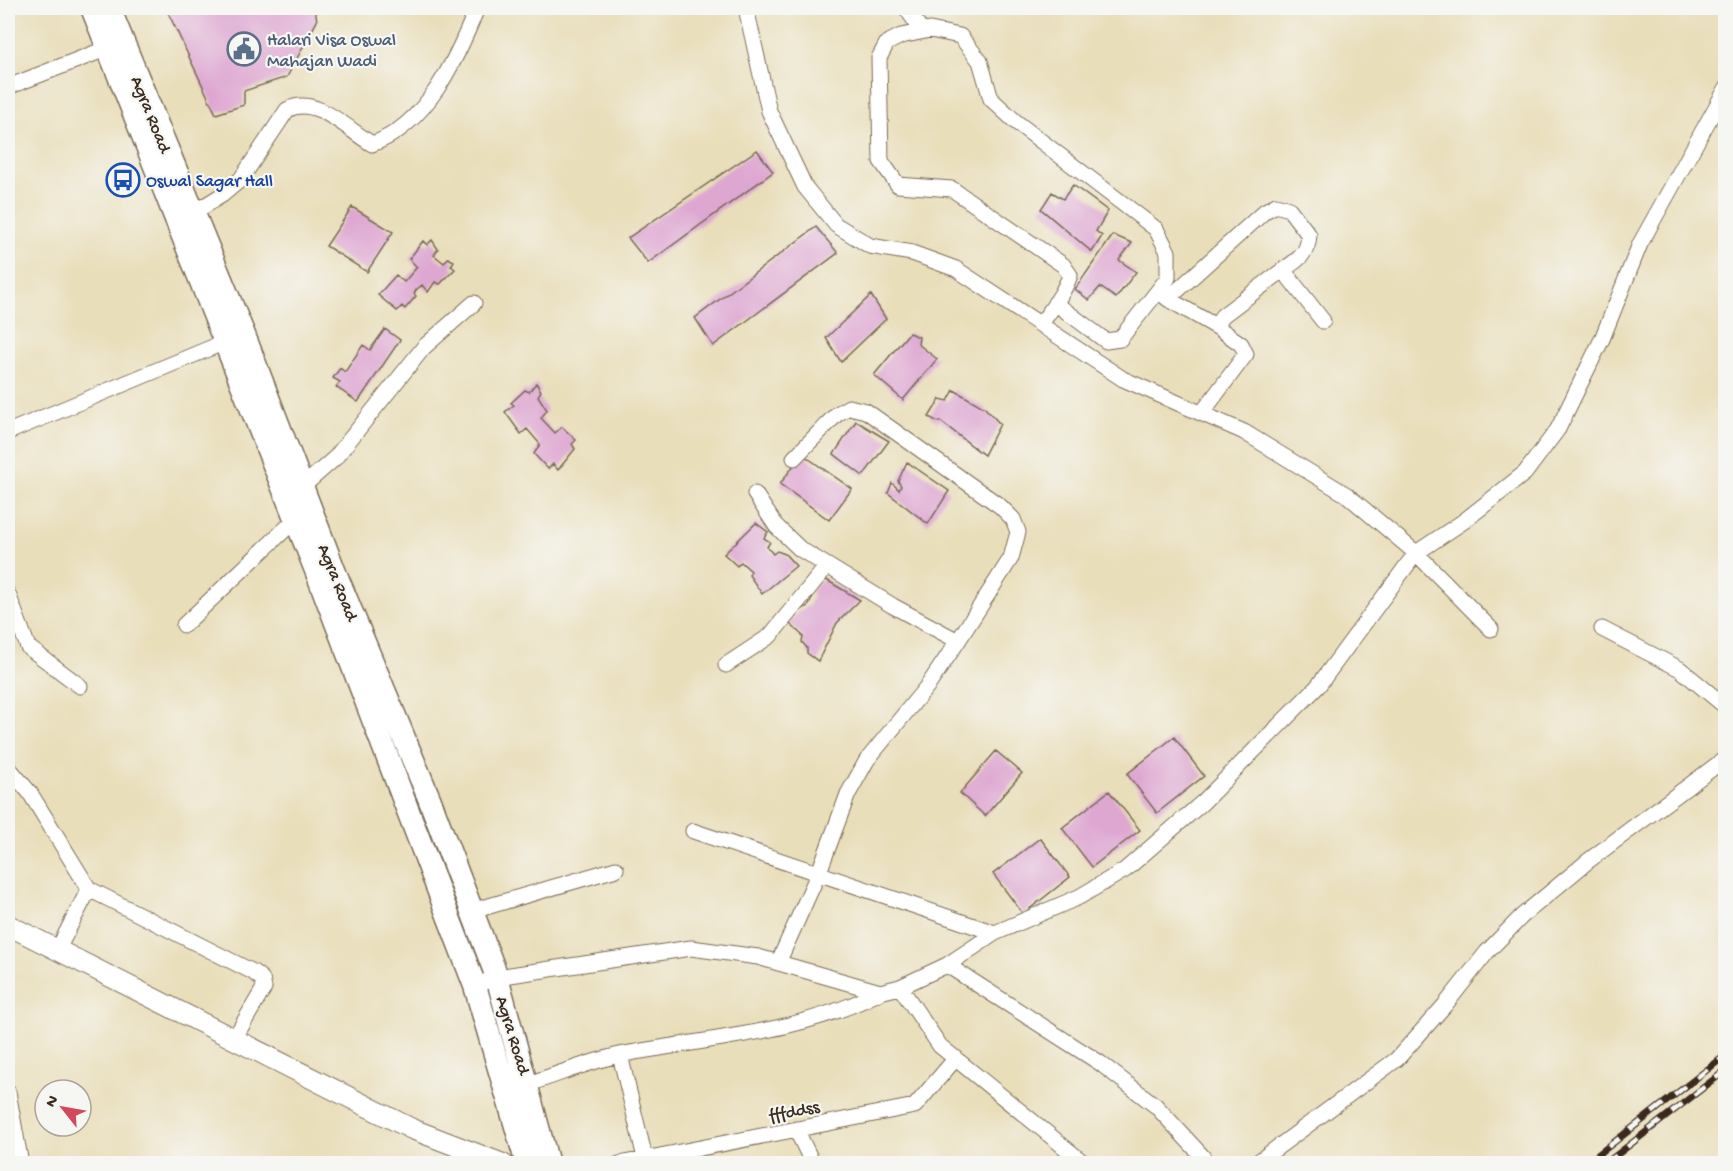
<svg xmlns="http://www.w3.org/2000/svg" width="1733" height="1171" font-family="'Gochi Hand',sans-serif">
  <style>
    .building { fill: #dea7d2 }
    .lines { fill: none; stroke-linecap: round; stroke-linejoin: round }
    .minor-casing { stroke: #786955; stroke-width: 17 }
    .major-casing { stroke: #786955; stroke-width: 22 }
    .highway-casing { stroke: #786955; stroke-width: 25 }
    .minor { stroke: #fff; stroke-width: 15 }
    .major { stroke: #fff; stroke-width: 20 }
    .highway { stroke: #fff; stroke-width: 22 }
    .rail-casing { stroke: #3b2a1e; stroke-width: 7 }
    .rail { stroke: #f6f6f2; stroke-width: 4.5; stroke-dasharray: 14; stroke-linecap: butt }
    .labels { text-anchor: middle; stroke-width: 4.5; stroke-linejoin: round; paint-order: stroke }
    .service-label { font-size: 18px; fill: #4e5e75; stroke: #f6f6f2; text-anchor: start }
    .street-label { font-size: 18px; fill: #3b2a1e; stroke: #f6f6f2 }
    .transit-label { font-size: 18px; fill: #164399; stroke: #f6f6f2; text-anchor: start }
  </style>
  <rect width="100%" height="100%" fill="#f6f6f2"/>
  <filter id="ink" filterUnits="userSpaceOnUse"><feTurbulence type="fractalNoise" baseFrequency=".0167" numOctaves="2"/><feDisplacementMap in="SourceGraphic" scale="12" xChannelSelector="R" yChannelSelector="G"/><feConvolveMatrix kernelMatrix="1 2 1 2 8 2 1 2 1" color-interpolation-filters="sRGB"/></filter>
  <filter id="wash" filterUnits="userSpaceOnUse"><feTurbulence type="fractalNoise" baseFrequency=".008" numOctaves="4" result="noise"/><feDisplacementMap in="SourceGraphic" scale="24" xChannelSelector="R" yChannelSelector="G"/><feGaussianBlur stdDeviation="1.35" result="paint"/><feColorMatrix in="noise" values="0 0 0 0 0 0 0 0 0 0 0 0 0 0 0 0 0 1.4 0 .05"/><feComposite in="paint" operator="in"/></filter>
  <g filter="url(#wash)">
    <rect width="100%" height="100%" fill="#e9deba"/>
    <g id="blocks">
      <path class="building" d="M166,8H315L317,21L287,77L244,91V105L216,114Z
        M757,150L773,172L648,263L628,238Z
        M1073,185L1108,211L1096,231L1102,236L1092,252L1041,209L1052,192L1063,199Z
        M352,207L393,232L367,272L326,246Z
        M816,227L838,253L713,346L695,318Z
        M1113,235L1132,243L1119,260L1136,272L1116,298L1100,287L1089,300L1075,289Z
        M432,240L438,249L434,255L444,263L448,258L454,261L451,266L455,269L440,284L435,282L428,292L422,285L416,290L414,294L416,296L405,309L402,306L397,311L378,295L396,275L404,282L417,267L409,259L423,241L427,245Z
        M871,295L886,319L841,362L826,338Z
        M385,329L400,340L358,402L336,387L340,382L333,378L340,368L345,372L363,345L370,350Z
        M909,333L919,337L918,344L937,359L903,400L874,375Z
        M536,383L541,391L538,396L547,410L541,418L555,433L562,427L576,440L572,444L575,449L558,470L553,464L548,469L534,454L540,444L527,429L521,434L505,412L514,405L511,403L525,390L529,392Z
        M954,390L985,408L1000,424L984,455L940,421L938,422L929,417L940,399L948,401Z
        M856,421L889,441L863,476L834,454Z
        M802,454L852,489L829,520L780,484Z
        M907,462L949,491L928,524L888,493L892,483L899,490L901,486L898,481Z
        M756,523L768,532L764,538L770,542L767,547L773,554L777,551L785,554L796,566L762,594L749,575L751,571L741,562L737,566L724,554Z
        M823,578L860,600L837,623L818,661L807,653V648L802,642L803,636L789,623L797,613L809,605L813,596L811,591Z
        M1174,737L1204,776L1157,813L1127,774Z
        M996,751L1022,773L985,816L960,793Z
        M1109,791L1140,830L1092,867L1062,828Z
        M1040,838L1070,877L1023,914L993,874Z"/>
    </g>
  </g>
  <g filter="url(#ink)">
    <use href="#blocks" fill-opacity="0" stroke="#786955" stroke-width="1.5"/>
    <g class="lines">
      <g class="minor-casing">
        <path id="minor" d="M746,8L769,111L805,187L836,225L870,246L912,253L956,269L1123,379L1244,432L1347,495L1416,553L1491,629
          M906,8L922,31
          M8,87L108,48
          M193,213L222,195L241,179L287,110C315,94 348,130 372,144C427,125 457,58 477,8
          M1158,291L1168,299L1265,211L1276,205L1289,209L1309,235C1308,254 1298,260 1283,270
          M1168,299L1217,327
          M1041,324C1052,308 1064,293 1070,275L1063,265L952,189L898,185L881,161L879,58L887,43L901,36L930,30L960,36L980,61L991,99L1016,122L1156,229L1168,252V278L1120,339L1106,341L1055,303
          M1202,413L1246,354L1241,344L1217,327L1222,316L1283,270L1323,321
          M8,432L225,342
          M302,487L335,458L424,347L474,303
          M755,494L776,526L800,549L893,606L958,641
          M8,594L28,647L80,686
          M184,625L296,519
          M1602,629L1680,669L1726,707
          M726,665L770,636L827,566
          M8,767L30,793L89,889L57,951
          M693,831L995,933
          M89,889L253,972L262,979L264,988L234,1039
          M472,911L616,869
          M778,963L819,872L848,794L867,760L929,684L958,641L1011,558L1018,532L1013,519L1000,506L866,411L849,407L837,414L794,458
          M947,965L1100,1063L1156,1106L1203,1157
          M475,986L497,977L691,948L758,957L880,992L900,987L947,965L995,933L1079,897L1125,870L1203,802L1318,686L1416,553L1464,521L1525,473L1558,429L1602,339L1640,244L1726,89
          M900,987L940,1046L1085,1164
          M620,1055L645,1158
          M528,1084C560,1074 592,1060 624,1054C710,1038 802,1033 880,992
          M8,1092L21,1164
          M796,1129L813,1164
          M619,1164L915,1106L956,1058
          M1255,1164L1397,1059L1445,1005L1487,952L1522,916L1588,861L1726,758"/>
      </g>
      <g class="major-casing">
        <path id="major" d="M8,925L412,1129L503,1164"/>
      </g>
      <g class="highway-casing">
        <path id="highway" d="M92,8L317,573L475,986L527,1164
          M109,8L244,335L334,570L429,798L497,977L548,1164"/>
      </g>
      <use href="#minor" class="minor"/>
      <use href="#major" class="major"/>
      <use href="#highway" class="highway"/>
      <g class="rail-casing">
        <path id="rail" d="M1586,1164L1726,1055
          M1605,1164L1726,1070"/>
      </g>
      <use href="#rail" class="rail"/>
    </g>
  </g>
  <defs>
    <g id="civic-ring" transform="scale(1.725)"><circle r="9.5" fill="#f6f6f2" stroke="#5c6f8a" stroke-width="1.5"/><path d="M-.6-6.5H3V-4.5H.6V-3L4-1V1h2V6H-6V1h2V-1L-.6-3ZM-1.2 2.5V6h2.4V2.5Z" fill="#5c6f8a"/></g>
    <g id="bus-ring" transform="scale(1.725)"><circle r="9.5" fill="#f6f6f2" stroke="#1a4fb4" stroke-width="1.5"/><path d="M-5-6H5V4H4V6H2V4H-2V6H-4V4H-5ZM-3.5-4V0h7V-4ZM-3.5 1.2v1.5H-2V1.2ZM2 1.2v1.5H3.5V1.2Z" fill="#1a4fb4"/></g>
  </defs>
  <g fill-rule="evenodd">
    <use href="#civic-ring" x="244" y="49"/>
    <use href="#bus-ring" x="123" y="180"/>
  </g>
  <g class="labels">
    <g class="service-label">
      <text x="267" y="45">Halari Visa Oswal<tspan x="267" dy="21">Mahajan Wadi</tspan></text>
    </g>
    <g class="street-label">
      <text transform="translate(152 114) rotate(68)" y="6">Agra Road</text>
      <text transform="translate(339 582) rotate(68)" y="6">Agra Road</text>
      <text transform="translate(514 1035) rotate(73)" y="6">Agra Road</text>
      <text transform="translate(794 1110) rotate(-11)" y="6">fffddss</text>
    </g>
    <g class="transit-label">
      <text x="146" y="186">Oswal Sagar Hall</text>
    </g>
  </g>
  <rect width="1733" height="1171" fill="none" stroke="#f6f6f2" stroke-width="30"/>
  <g transform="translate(63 1108) rotate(301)"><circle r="28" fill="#f6f6f2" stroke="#aba49d" stroke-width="1.5"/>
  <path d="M0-4.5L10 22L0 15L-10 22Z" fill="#d1495b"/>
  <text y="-9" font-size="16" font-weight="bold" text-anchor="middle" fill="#3b2a1e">N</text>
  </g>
</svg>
